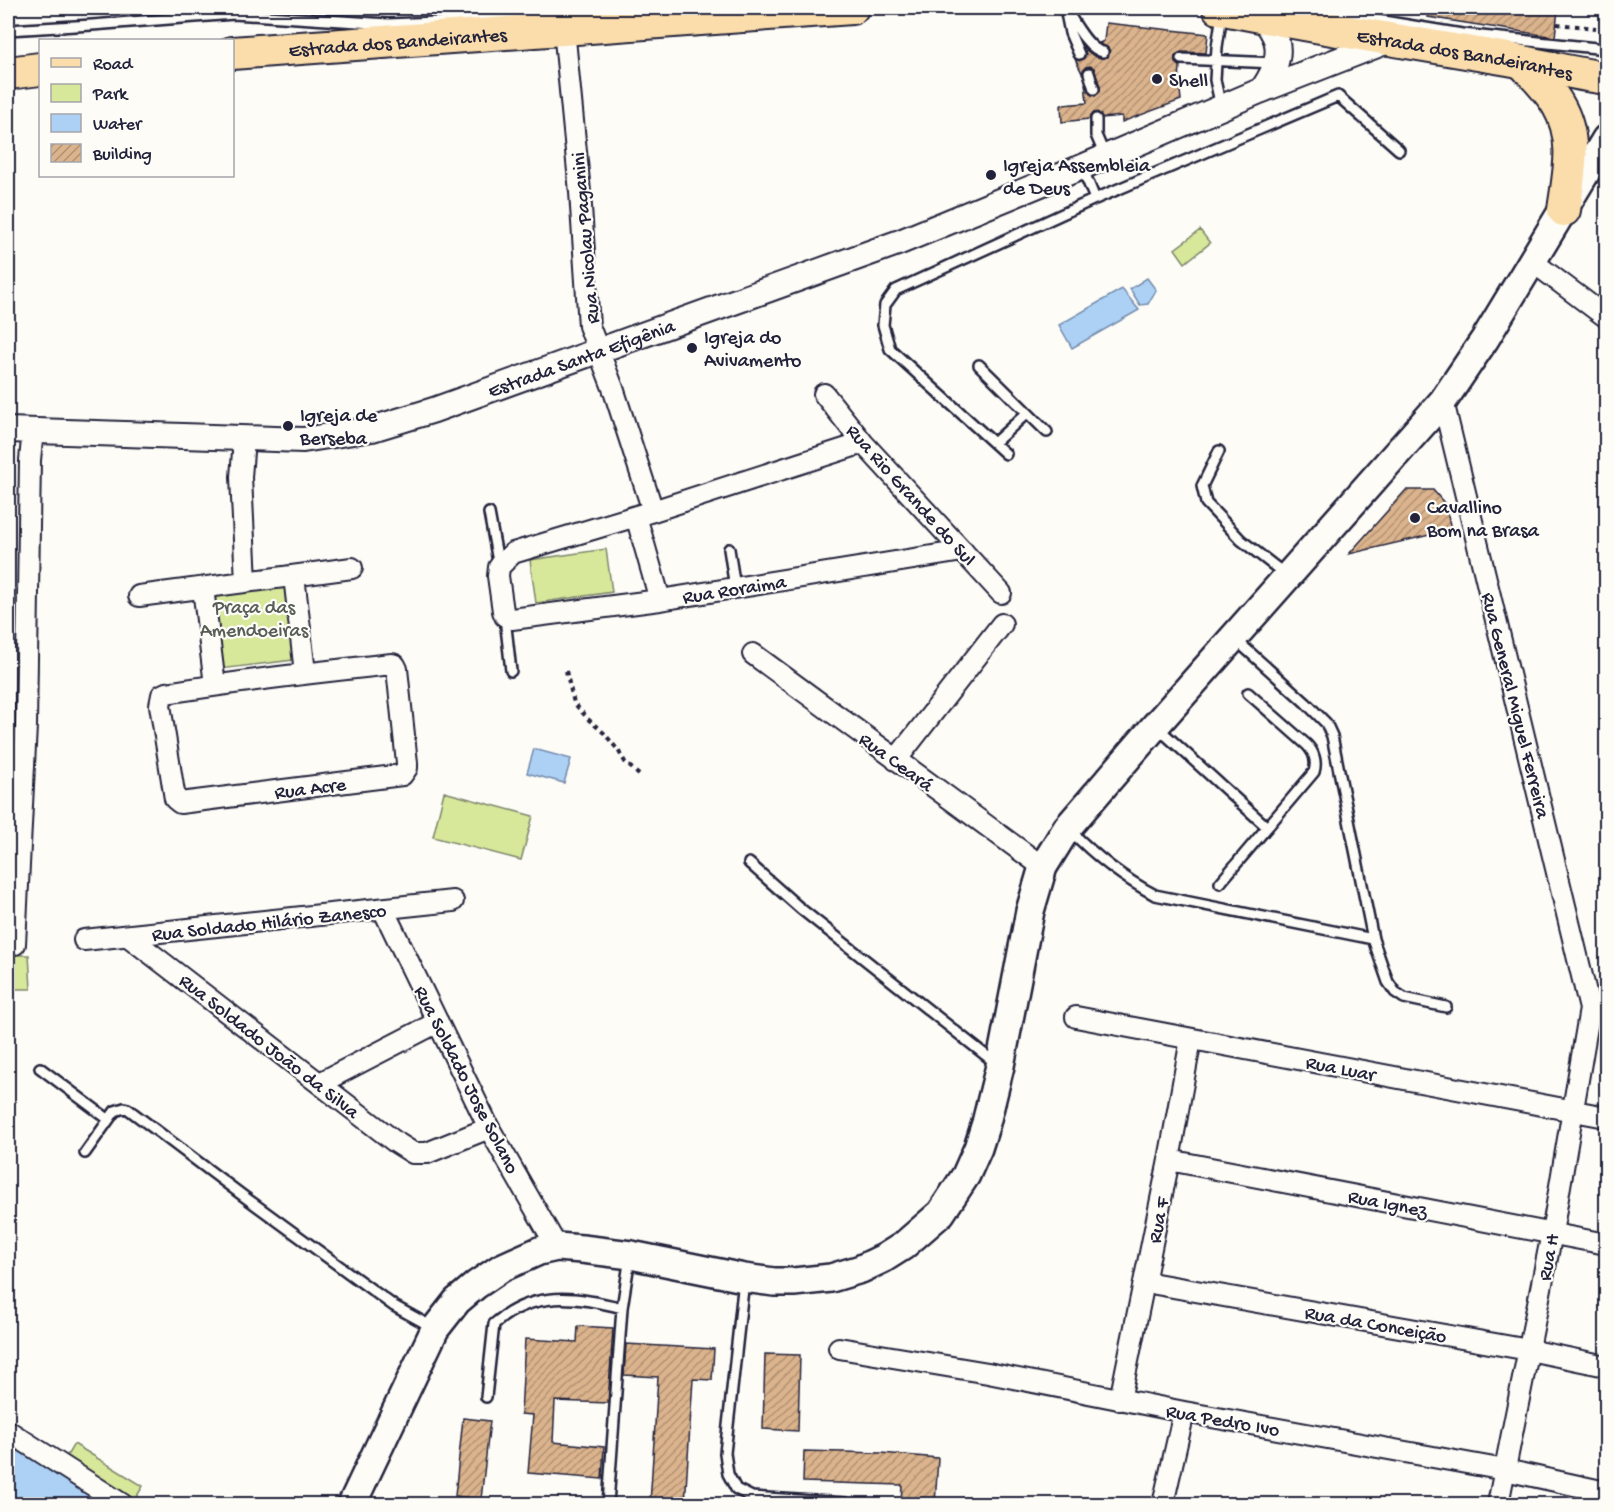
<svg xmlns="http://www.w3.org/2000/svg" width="1614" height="1512" font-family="'Gochi Hand',sans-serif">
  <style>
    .green { fill: #d7e89b; stroke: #7c856b; stroke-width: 1.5 }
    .water { fill: #acd1f5; stroke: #758bab; stroke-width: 1.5 }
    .building { fill: url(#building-hatch); stroke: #22223b; stroke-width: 1.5 }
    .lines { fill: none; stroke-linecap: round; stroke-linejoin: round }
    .service-casing { stroke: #22223b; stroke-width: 14 }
    .minor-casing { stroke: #22223b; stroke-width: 24 }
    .tertiary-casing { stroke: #22223b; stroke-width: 28 }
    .secondary-casing { stroke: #22223b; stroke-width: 32 }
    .primary-casing { stroke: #22223b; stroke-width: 36 }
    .path { stroke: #22223b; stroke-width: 4; stroke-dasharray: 4.5 4.5; stroke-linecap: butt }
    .service { stroke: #fdfcf7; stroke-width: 9 }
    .minor { stroke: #fdfcf7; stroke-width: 20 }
    .tertiary { stroke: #fdfcf7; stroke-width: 24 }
    .secondary { stroke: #fdfcf7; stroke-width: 27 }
    .primary { stroke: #faddab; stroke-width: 32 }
    .poi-dot { fill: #22223b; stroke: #fdfcf7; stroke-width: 2 }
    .labels { text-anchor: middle; stroke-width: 4.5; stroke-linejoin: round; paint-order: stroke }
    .street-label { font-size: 20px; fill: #22223b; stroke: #fdfcf7 }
    .poi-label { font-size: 20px; fill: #22223b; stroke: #fdfcf7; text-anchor: start }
    .park-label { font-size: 20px; fill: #585d58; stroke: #fdfcf7 }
  </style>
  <defs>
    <pattern id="building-hatch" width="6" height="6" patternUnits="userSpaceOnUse" patternTransform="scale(1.5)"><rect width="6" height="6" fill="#dbb38c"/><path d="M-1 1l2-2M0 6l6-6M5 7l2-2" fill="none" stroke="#b19174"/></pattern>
  </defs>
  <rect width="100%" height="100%" fill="#fdfcf7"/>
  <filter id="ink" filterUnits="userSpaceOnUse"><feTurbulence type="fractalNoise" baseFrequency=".0167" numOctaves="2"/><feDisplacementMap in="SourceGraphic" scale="12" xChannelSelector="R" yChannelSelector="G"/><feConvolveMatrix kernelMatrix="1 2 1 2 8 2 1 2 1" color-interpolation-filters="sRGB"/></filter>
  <g filter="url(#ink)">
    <path class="green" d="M1200,230L1210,243L1185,263L1175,249Z
      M606,549L612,592L536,603L530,560Z
      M289,565L301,659L220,669L208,576Z
      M444,792L533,816L521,860L433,837Z
      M8,955H29L31,989H8Z
      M74,1444L143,1486L134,1501L65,1459Z"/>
    <path class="water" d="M1147,278L1156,290L1148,304L1140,305L1130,289Z
      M1122,289L1139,310L1072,348L1059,325Z
      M534,749L571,759L564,783L527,773Z
      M8,1440L113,1504H8Z"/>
    <path class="building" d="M1429,8H1546L1558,9L1555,37L1428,17Z
      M1106,23L1208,34L1206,53L1181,52L1175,56V63L1180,66L1179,81L1181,100L1122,122V116L1102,118L1100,114L1097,112L1092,114L1089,119L1062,122L1061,105L1087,103L1085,83L1090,94L1095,96L1100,91V87L1094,68L1090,66L1086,67L1084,69L1082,73L1075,59L1079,61L1084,58L1086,54L1085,51L1086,50L1094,56L1101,58L1108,57L1110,51L1108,48L1099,43L1104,41Z
      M1406,490H1433L1446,505L1451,530L1349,554Z
      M578,1326L613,1328L608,1403L555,1401L553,1442L604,1447L602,1479L528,1473L533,1415L521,1414L525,1339L577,1342Z
      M626,1344L714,1349L712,1380L693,1379L685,1504H650L658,1377L624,1375Z
      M765,1354L800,1355L798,1431L763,1429Z
      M463,1418L490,1421L481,1499L455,1496Z
      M804,1451L881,1453L938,1458L935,1504H901L902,1485L803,1482Z"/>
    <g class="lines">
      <g class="service-casing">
        <path id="service" d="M1065,8C1073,20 1088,50 1103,52
          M1318,8L1365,18L1462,34L1606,49
          M1605,8H1606
          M1066,13L1070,33L1079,54
          M8,30L92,25L234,14L388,24L461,21L613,8
          M1181,59L1275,63
          M1089,73L1094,89
          M1221,107L1215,80L1217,47L1222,14
          M1096,119V135L1105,156
          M1082,167L1095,199L1338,96L1399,150
          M979,365L1047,432
          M994,443L1027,413
          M1219,451L1202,486L1206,503L1225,523L1241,540L1286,575
          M1006,454L890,349L883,325L885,305L896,290L1095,199
          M489,513L499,567
          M729,549L735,588
          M508,618L506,627L511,671
          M1235,639L1306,703L1326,723L1332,736L1373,939L1388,982L1395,992L1404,998L1446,1007
          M1157,727L1267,827
          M1070,830C1095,856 1123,878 1155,895L1373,939
          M749,863L801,909L998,1065
          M1220,883L1314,772C1317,762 1314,752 1307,745L1248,693
          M40,1068L108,1119
          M85,1153L115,1111L124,1108L128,1109L242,1195L394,1306L434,1328
          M744,1280L725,1453L728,1474L736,1489L752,1497L846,1503
          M486,1397L494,1324C533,1290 576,1296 622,1308
          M608,1504L622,1308L630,1257"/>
      </g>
      <g class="minor-casing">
        <path id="minor" d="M564,29L580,192L589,326L613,388L653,511
          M1533,262L1606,317
          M824,394L863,443L1001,593
          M1443,401L1590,1009L1552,1233L1498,1504
          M244,439L241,477L246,582
          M863,443L653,511L513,553L499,567L498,576L503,611L505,616L512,619L660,600L963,551
          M636,516L660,600
          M294,576L305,673
          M203,588L215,685
          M139,596L352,568
          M753,654L1043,867
          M392,664L395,665L397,669L407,763V768L402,775L180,803L175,799L160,705L162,695L166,693C241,681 316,672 392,664Z
          M896,760L1002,624
          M383,909L489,1128L557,1247
          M128,936L394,1141L413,1153H427L489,1128
          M84,940L453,901
          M15,944L26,726L30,460L33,430
          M1076,1017L1606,1117
          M320,1083L438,1022
          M1169,1160L1606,1244
          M1145,1282L1529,1350L1606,1366
          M839,1348L988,1373L1184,1412L1505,1470L1606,1492
          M1120,1400L1169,1160L1191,1039
          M8,1431L122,1504
          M1163,1504L1184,1412"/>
      </g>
      <g class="tertiary-casing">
        <g id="tertiary">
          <path d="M1260,15C1264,20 1269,25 1272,31C1285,51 1274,73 1262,90"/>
          <path id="s1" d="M8,430L303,440L372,429L434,410L900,242L1082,167L1262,90L1390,40"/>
        </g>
      </g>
      <g class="secondary-casing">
        <path id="secondary" d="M352,1504L435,1329L457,1301L476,1285L501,1268L539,1251L557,1247L582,1249L631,1255L744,1278L774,1282H794L831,1278L861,1269L884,1258L903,1246L941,1213L966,1175L978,1148L986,1123L1000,1066L1030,911L1043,867L1067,828L1155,726L1443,401L1485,339L1606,139"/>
      </g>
      <g class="primary-casing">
        <g id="primary">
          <path id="s2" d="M1219,8C1315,27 1411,43 1508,59C1541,65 1573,74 1606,78"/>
          <path id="s3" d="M232,53L852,8"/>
          <path d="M1522,62C1534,75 1549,89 1558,105C1578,139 1569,174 1564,210"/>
          <path d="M8,73L40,69"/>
        </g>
      </g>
      <path class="path" d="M1557,24L1596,28
        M566,671L574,703L589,720L604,733L618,750L625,762L640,776"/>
      <use href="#service" class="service"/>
      <use href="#minor" class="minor"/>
      <use href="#tertiary" class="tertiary"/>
      <use href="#secondary" class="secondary"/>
      <use href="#primary" class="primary"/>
    </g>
  </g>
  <g class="poi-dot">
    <circle cx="1157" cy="79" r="6"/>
    <circle cx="991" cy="175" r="6"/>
    <circle cx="692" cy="348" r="6"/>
    <circle cx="288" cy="426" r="6"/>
    <circle cx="1415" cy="518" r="6"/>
  </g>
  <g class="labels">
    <g class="street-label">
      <text dy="7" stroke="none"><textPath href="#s3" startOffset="166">Estrada dos Bandeirantes</textPath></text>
      <text dy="7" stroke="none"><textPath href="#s2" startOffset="250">Estrada dos Bandeirantes</textPath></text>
      <text transform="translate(584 238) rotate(-95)" y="7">Rua Nicolau Paganini</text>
      <text dy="7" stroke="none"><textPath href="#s1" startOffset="586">Estrada Santa Efigênia</textPath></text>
      <text transform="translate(912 494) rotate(48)" y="7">Rua Rio Grande do Sul</text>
      <text transform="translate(734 588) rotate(-9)" y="7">Rua Roraima</text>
      <text transform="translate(1517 705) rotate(76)" y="7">Rua General Miguel Ferreira</text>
      <text transform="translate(897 761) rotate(36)" y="7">Rua Ceará</text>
      <text transform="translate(310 787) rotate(-7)" y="7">Rua Acre</text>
      <text transform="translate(269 921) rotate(-6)" y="7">Rua Soldado Hilário Zanesco</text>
      <text transform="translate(270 1045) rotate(38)" y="7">Rua Soldado João da Silva</text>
      <text transform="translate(1341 1067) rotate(11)" y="7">Rua Luar</text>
      <text transform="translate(468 1079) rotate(63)" y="7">Rua Soldado Jose Solano</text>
      <text transform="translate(1388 1202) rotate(11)" y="7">Rua Ignez</text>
      <text transform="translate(1157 1220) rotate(-79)" y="7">Rua F</text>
      <text transform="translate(1547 1257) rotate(-79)" y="7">Rua H</text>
      <text transform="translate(1376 1323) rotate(10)" y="7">Rua da Conceição</text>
      <text transform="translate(1223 1419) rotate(10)" y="7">Rua Pedro Ivo</text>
    </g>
    <g class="poi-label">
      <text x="1169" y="86">Shell</text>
      <text x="1003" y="171">Igreja Assembleia<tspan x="1003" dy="23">de Deus</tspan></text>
      <text x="704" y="343">Igreja do<tspan x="704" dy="23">Avivamento</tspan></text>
      <text x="300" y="421">Igreja de<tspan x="300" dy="23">Berseba</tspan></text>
      <text x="1427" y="513">Cavallino<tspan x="1427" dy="23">Bom na Brasa</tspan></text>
    </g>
    <g class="park-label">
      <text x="254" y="613">Praça das<tspan x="254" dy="23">Amendoeiras</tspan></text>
    </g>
  </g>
  <rect width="1614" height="1512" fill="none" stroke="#fdfcf7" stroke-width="30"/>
  <rect x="15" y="15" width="1584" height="1482" fill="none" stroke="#22223b" stroke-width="2" filter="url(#ink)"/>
  <rect x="39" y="39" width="195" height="138" fill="#fdfcf7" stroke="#a5a5ac" stroke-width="1.5"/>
  <rect x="51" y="58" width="30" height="9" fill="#faddab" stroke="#a5a5ac" stroke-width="1.5"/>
  <text x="93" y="69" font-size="18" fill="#22223b">Road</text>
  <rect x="51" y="84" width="30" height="18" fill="#d7e89b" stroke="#a5a5ac" stroke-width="1.5"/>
  <text x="93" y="99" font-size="18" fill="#22223b">Park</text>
  <rect x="51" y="114" width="30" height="18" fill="#acd1f5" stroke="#a5a5ac" stroke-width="1.5"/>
  <text x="93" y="129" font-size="18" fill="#22223b">Water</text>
  <rect x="51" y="144" width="30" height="18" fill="url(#building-hatch)" stroke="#a5a5ac" stroke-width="1.5"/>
  <text x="93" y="159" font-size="18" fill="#22223b">Building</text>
</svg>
